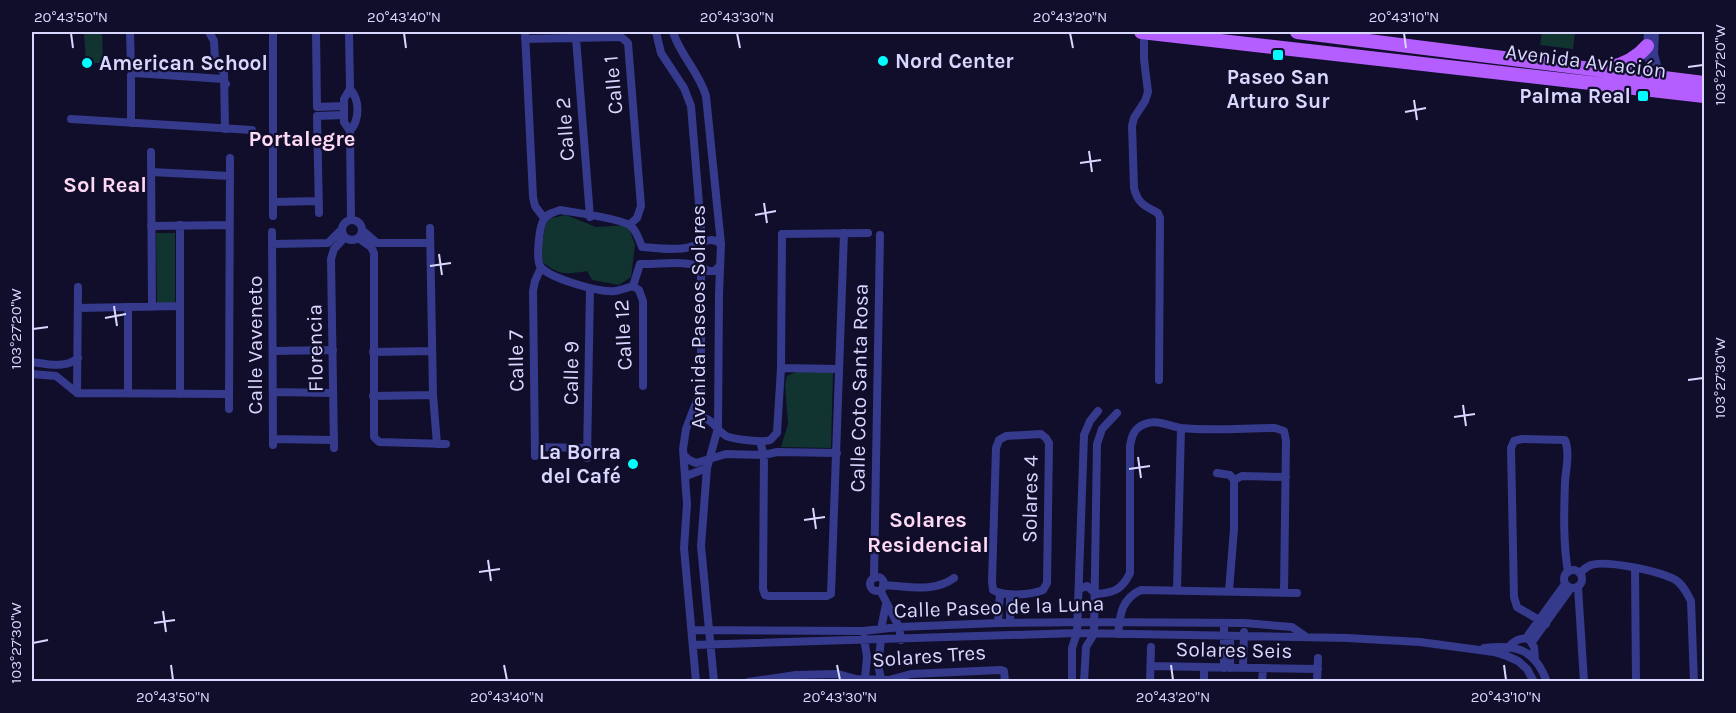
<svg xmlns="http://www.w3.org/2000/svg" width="1736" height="713" font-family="Karla,sans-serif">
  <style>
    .green { fill: #113430 }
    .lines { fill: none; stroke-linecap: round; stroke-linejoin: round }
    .street { stroke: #363a8c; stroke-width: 8 }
    .primary { stroke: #b55eff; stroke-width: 14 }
    .ticks { fill: none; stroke: #d8d7ff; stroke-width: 2 }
    .poi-dot { fill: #03fcff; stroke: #100e2a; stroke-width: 2 }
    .labels { text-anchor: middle; stroke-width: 4.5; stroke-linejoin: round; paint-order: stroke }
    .poi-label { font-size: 21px; font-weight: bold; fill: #d8d7ff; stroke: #100e2a; text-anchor: start }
    .street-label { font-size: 21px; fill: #d8d7ff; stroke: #100e2a }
    .neighbourhood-label { font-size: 22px; font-weight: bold; fill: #ffd9f5; stroke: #100e2a }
    .neatline { fill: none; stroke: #d8d7ff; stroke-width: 2 }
    .ticks-label { font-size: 15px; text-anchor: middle; fill: #d8d7ff }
  </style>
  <rect width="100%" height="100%" fill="#100e2a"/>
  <path class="green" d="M84,32H102L103,63H86Z
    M1542,32H1575L1573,49L1540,45Z
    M566,215L596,227L628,225L635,245L631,277L619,285L592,280L587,271C563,275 558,275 539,259L547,219Z
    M156,233H175V304L157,303Z
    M800,370L833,372L831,448L781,447L788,424L785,385L787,376Z"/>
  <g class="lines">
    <path class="street" d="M130,32L131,69L135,73L131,75V123
      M209,32L214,41L215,61L224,73L225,129
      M316,32L317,107L344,106
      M349,32L350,89L344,99V122L350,131L351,219
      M525,32L533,197L535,206L544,218
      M656,32L661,53L684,88L691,106L701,228V390L686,429L683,449L687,504L684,548L696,682
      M673,32C680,55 699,72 706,96L721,244L719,294L718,428L707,468L701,546L714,682
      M1144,32V59L1148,92L1145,101L1134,118L1132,126L1134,188C1138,204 1145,206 1158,213L1160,218L1159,380
      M1648,32L1647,46L1651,79
      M1655,32L1654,54L1661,81
      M576,38L590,217
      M525,39L621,37L628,43L641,206L637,218L630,224
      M135,73L223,79L226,84
      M350,89C360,100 360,119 350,131
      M71,119L252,130
      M151,152L152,307
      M151,172L230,176
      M273,202L319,201
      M319,213L317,116L344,115
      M273,216V32
      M342 230a10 10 0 1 1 20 0a10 10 0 1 1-20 0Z
      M151,226L229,225
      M430,228L433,395L437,444
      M362,230L377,243H429
      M272,232L273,445
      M358,238L371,247L374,253V437L379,442L446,444
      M272,244L328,243L342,229
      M633,286C627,288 621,290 615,291C600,293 548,278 540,266C536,258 539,227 544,219C547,214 554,212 560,210C572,212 624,219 631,226C637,232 639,239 642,247C657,248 676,251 690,247C703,244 709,235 721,244
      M633,286L640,264C661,265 691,258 708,271H715L720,265
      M633,286L639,290L643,301V386
      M78,308L180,306
      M273,351L333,350
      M373,352L432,351
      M32,362C47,364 65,369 78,358
      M781,368L839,369
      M32,374L56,376L77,393
      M273,392L333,393
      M77,393L229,394
      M77,393L78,287
      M128,393V307
      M180,394V225
      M373,396L433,395
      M229,409L230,158
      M690,421C711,411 711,426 726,436C732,439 764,443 770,440C773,438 774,435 777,433L781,368L782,234L868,233
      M1041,434L1046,438L1049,443L1047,583L1043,590C1030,595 1005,597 993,590L992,582L996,448L999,440L1006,436Z
      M273,439L334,440
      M760,442L764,455L763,589L765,595L769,596H827L831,594L844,233
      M535,447L588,448
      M334,448L331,259L334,249L345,237
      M684,455L689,460L696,463L726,454L764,455L777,452L837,453
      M535,456L533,291L535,281L541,268
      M587,458L590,288
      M1217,473L1230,475L1234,480
      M686,476L707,468
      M1234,480L1242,476L1286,477
      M1635,568L1636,682
      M1564 579a9 9 0 1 1 18 0a9 9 0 1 1-18 0Z
      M1580,573C1583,570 1586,567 1591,565C1607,560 1658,571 1674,579C1682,583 1687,593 1691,601L1694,682
      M870 584a7 7 0 1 1 14 0a7 7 0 1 1-14 0Z
      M874,578L880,235
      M883,585C907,586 934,593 954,578
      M1578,587L1584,682
      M1079,589L1087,586L1096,594C1113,593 1122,590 1130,573V446C1132,435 1134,428 1145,424C1157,419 1169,426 1181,428C1212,431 1244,428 1275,428L1284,431L1286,440L1284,592
      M880,590L899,627L901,640
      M1177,590L1181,428
      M1229,591L1234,529V480
      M1010,594V623
      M998,623L1000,593
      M1546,624L1517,607L1514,597L1511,448L1514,441L1522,439L1565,440C1570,453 1566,468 1565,482C1564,511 1563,543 1568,572
      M881,629L886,604
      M692,630L863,631L899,627L998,623L1094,622L1244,623L1292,627L1305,636
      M1118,634C1120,615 1121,599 1141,590L1297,593
      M864,638L867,657L865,679
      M1526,638L1565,584
      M1532,642L1571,588
      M693,645L1077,633L1347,638L1420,642L1494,652L1507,656L1518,661L1527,669L1534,682
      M1484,648C1516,644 1535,649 1547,682
      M1508,648C1513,641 1521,637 1529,639L1534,647L1535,660
      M1151,666L1318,669
      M1224,668V623
      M1230,668V636
      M1243,668L1244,632
      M881,679L878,665L881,640
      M748,682L796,675L838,674L856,679L889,680L911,674L1000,670L1004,671L1005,682
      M1072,682V648L1077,633L1084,435L1090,421L1098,411
      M1084,682L1086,647L1094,634L1097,444L1102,429L1117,413
      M1150,682L1151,647
      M1204,682V667
      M1262,682L1263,668
      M1317,682L1318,658"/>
    <path class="primary" d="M1141,32L1704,96
      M1297,32L1704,83
      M1608,68C1623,65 1637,58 1647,46"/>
  </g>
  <path class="ticks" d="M71,33L73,48M404,33L406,48M737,33L740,48M1070,33L1073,48M1404,33L1406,48M1688,67L1703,65M1414,100L1417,120M1405,112L1426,108M1089,151L1092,172M1080,163L1101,160M764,203L767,223M755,215L776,211M439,254L442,275M430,266L451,263M114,306L117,326M105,318L126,314M33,329L48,327M1688,380L1703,378M1463,405L1466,426M1454,417L1475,414M1138,457L1141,478M1129,469L1150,466M813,508L816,529M804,520L825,517M488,560L491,581M479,572L500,569M163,611L166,632M154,623L175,620M33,643L48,640M171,665L173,680M504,665L507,680M837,665L840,680M1171,665L1173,680M1504,665L1506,680"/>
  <g class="poi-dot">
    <rect x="1272" y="49" width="12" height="12" rx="3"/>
    <circle cx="883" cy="61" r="6"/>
    <circle cx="87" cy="63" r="6"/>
    <rect x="1637" y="90" width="12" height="12" rx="3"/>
    <circle cx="633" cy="464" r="6"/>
  </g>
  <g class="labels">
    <g class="poi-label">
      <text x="895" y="68">Nord Center</text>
      <text x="99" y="70">American School</text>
      <text x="1278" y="84" text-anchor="middle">Paseo San<tspan x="1278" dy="24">Arturo Sur</tspan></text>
      <text x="1631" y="103" text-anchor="end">Palma Real</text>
      <text x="621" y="459" text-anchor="end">La Borra<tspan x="621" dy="24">del Café</tspan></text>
    </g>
    <g class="street-label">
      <text transform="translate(1586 61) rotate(7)" y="7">Avenida Aviación</text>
      <text transform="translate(613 85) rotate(-95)" y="7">Calle 1</text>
      <text transform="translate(565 129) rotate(-94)" y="7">Calle 2</text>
      <text transform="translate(698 317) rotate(-90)" y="7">Avenida Paseos Solares</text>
      <text transform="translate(623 335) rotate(-93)" y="7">Calle 12</text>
      <text transform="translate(255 345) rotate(-90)" y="7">Calle Vaveneto</text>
      <text transform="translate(315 348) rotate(-91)" y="7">Florencia</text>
      <text transform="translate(516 361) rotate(-91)" y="7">Calle 7</text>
      <text transform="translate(571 373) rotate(-89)" y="7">Calle 9</text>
      <text transform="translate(859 388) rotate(-89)" y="7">Calle Coto Santa Rosa</text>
      <text transform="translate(1030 499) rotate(-89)" y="7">Solares 4</text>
      <text transform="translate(999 607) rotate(-2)" y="7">Calle Paseo de la Luna</text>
      <text transform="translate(1234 650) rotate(1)" y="7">Solares Seis</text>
      <text transform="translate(929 656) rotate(-4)" y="7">Solares Tres</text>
    </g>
    <g class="neighbourhood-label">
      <text x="302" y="146">Portalegre</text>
      <text x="105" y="192">Sol Real</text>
      <text x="928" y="527">Solares<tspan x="928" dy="25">Residencial</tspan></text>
    </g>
  </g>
  <rect width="1736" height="713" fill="none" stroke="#100e2a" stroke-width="66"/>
  <rect x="33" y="33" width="1670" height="647" class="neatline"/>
  <g class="ticks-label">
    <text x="71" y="22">20°43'50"N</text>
    <text x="404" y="22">20°43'40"N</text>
    <text x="737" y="22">20°43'30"N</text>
    <text x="1070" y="22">20°43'20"N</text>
    <text x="1404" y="22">20°43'10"N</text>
    <text transform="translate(1720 65) rotate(-90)" y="5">103°27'20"W</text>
    <text transform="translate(16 329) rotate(-90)" y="5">103°27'20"W</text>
    <text transform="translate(1720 378) rotate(-90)" y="5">103°27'30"W</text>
    <text transform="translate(16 643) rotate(-90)" y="5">103°27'30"W</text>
    <text x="173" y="702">20°43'50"N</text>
    <text x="507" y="702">20°43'40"N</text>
    <text x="840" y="702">20°43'30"N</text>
    <text x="1173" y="702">20°43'20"N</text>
    <text x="1506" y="702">20°43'10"N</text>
  </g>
</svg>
